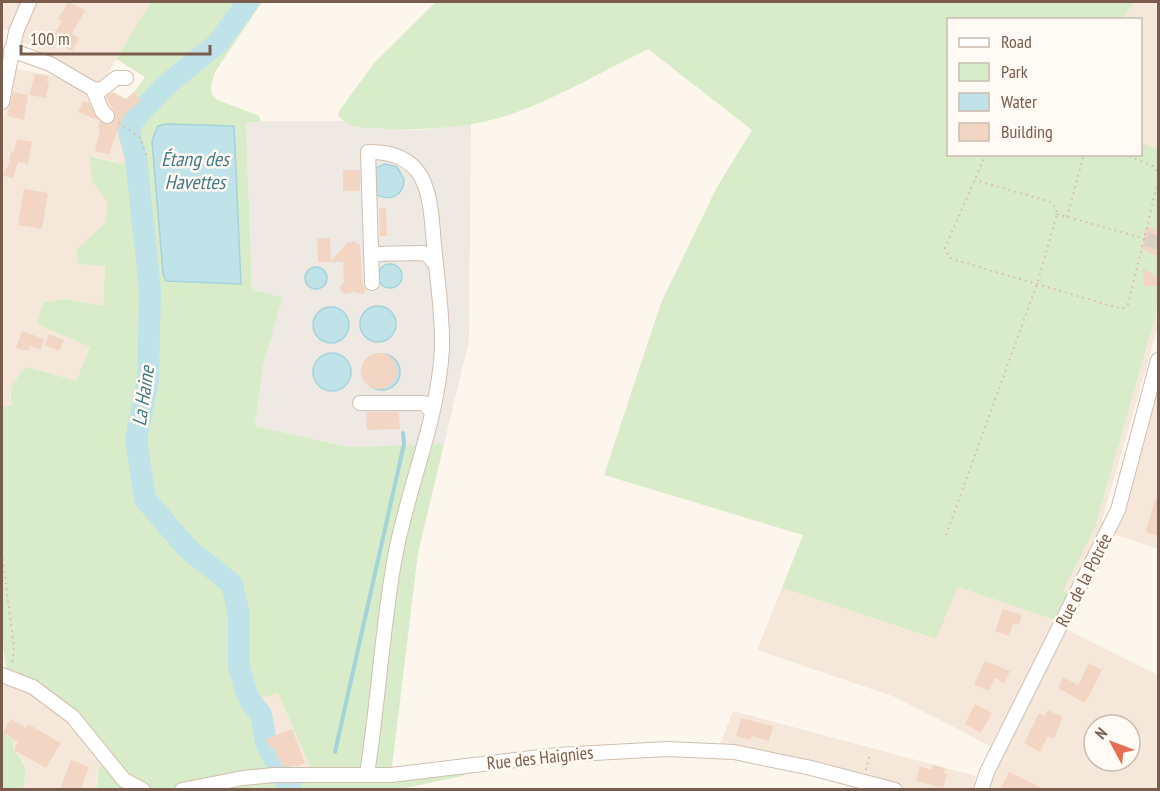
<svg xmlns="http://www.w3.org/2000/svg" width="1160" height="791" font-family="'PT Sans Narrow',sans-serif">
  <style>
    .residential { fill: #f5e8da; fill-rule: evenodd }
    .industrial { fill: #efe9e4 }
    .green { fill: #d8ecc9 }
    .water { fill: #bfe3e8; stroke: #a5d3da; stroke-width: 1.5 }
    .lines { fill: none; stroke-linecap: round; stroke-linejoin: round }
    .stream { stroke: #a5d3da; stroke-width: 4 }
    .river { stroke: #bfe3e8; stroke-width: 22 }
    .building { fill: #f3d5c3 }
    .minor-tunnel { stroke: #dcd0c4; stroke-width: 14; stroke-dasharray: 14 7; stroke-linecap: butt }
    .minor-casing { stroke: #d1beb0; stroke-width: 16 }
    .path { stroke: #d9b8a5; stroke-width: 2; stroke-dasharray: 1.5 4.5; stroke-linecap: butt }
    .minor { stroke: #fff; stroke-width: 14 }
    .labels { text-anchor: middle; stroke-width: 5; stroke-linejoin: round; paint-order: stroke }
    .street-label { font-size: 18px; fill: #7a5c4d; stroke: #fffaf3 }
    .water-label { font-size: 20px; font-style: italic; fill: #437c86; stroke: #fffaf3 }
  </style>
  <rect width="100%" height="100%" fill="#fdf6ec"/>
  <path class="residential" d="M2,2H29L16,32L2,28Z
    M37,2H151L100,86L126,101L134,92L151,109L135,131L125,165L91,156L92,181L107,202L103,306L68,299L37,323L90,347L76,381L16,378L10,394L12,406L2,407V126L12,68L55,76L93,97L99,86L27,44L20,42L27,20Z
    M1134,2H1158V150L1141,142L1140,20H1123Z
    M1158,307V327L1102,520L1106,526L1071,594L1063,591L1095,528Z
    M1158,381V549L1113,534L1132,484Z
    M958,587L1058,621L990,746L895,697L757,650L782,588L935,639Z
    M1066,629L1158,675V789L985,790ZM1094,725H1130V761H1094Z
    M2,681L30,692L66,716L107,763L97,775L96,789H23L26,779L24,762L13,750V740L2,731Z
    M279,692L313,773L277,771L264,745L259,714L249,703L250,701Z
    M733,711L976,776L973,788L972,789H908L720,745Z"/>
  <path class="industrial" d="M246,121H343L359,128L425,130L471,123L469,341L444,444L349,447L255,426L263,365L283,297L252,290Z"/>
  <path class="green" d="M151,2H262L215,72L211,85L212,95L218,100L259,116L261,122H246L252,290L283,297L263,365L255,426L349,447L444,444L418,553L391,775H314L278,693L250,701L249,703L259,714L264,745L277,771L182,789L143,790L90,736L3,671L6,667L2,637V407L12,406C8,388 14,380 26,367L76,381L90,347L37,324L44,302L68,299L103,306L105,266L78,264L76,250L106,222L107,202L92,181L90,156L124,165L135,131L150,109L134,92L145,77L116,59Z
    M436,2H1134L1123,19L948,20V154H1140L1141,142L1158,150V307L1095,528L1063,591L1071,594L1058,621L958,587L936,639L782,588L803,535L604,475L661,303L717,187L752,130L648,49C603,71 559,97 512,114C473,127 430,130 389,129C371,128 352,131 338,116L339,111L375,62Z
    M2,731L13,740V750C27,765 28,770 23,789H2Z
    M107,763L134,790H96L99,767Z
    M477,769L463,776L400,789L202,790L244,782Z"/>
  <path class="water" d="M167,124L234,126L241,284L166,281L163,273L152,141L158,126Z
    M385,164L397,167L404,179C404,196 389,203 374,193L375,168Z
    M378 276a12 12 0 1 1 24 0a12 12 0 1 1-24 0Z
    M305 278a11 11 0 1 1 22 0a11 11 0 1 1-22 0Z
    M360 324a18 18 0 1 1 36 0a18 18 0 1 1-36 0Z
    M313 325a18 18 0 1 1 36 0a18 18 0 1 1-36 0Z
    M313 372a19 19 0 1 1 38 0a19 19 0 1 1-38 0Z
    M364 372a18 18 0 1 1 36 0a18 18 0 1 1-36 0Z"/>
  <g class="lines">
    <path class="stream" d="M335,752L404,444L403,433"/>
    <path class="river" d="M248,2L218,43L165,86L131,123L129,132L136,158L150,291L148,380L136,440L145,499L188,549L232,584L239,615V667L244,685L250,701L261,714L266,743L291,790"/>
  </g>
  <path class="building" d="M68,2L85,10L72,34L79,38L72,51L51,40L62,21L58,19Z
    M35,74L48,76L47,82L49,83L46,98L29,95Z
    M13,92L28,95L24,120L7,116Z
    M113,92L126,99L134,92L141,100L125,114L113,142L110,154H108L95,151L100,129L98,128L100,121L109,125L115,119V113L106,97Z
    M83,101L89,103L98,120L78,112Z
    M17,139L32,142L28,164L18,162L13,178L2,175L11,161H9L11,151L14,152Z
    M343,170H360V191H343Z
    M24,189L48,193L42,229L18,225Z
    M379,208H386L387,236H380Z
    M1147,225L1158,232V257L1142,249Z
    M330,238L331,261L347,243L354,241L360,245L362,281L366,290L363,294L354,292L345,294L341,291L340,287L344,282L343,262H318L317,239Z
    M1143,268L1158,277V286H1144Z
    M22,331L44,339L40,350L30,346L28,351L16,348Z
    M49,334L64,340L59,351L45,345Z
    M361 371a18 18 0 1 1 36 0a18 18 0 1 1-36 0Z
    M366,412H399L400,429L367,430Z
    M1155,499H1158V536L1146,532Z
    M1003,609L1022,615L1019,625L1013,623L1009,636L995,631Z
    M985,661L1010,671L1004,683L995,678L989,691L974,684Z
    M1089,663L1102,670L1085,703L1058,688L1063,677L1078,685Z
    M975,704L992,713L981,733L965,724Z
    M1048,710L1063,717L1054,739L1048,736L1040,752L1024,743L1039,713L1045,716Z
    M741,718L773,726L769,741L752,736L750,740L736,736Z
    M11,719L26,728L28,724L61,743L46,768L14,750L18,742L3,732Z
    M292,729L305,763L298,766H282L274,748L271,749L266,739Z
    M71,760L89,767L81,789H60Z
    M933,765L945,768L944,773L947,774L943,788L916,781L920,766L932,770Z
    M1009,772L1043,789H1000Z"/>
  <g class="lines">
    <path class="minor-tunnel" d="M1146,239L1158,243"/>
    <g class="minor-casing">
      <path id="minor" d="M11,50L50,64L93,89L102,111L107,116
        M93,89L101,90L116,78H126
        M2,102L16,32L29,2
        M372,254L421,253L427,254L436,265
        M360,403H424L432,412
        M2,675L33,687L73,717L124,780L143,790
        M367,774C378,704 382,632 394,562C406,491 438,422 442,349C443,314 437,279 434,245C430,197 430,151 368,152L372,283
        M182,790L243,778L274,775H391L557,755L667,749L734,752L811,768L895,790
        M981,790L987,772L1118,510L1158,360"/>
    </g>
    <path class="path" d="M119,123L140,138L148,159
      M986,154L945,248L949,257L955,260L1122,309L1128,304L1158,181
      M1124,154L1153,166L1158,172
      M1057,214L1146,239
      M1067,217L1084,154
      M2,436V450
      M946,535L1037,284L1057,214L1056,209L1051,202L975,180
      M2,553L14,647L12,666
      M866,770L870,753"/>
    <use href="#minor" class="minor"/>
  </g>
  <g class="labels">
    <g class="street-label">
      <text transform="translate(1084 580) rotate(-63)" y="6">Rue de la Potrée</text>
      <text transform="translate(540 758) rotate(-6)" y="6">Rue des Haignies</text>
    </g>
    <g class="water-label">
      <text x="195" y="166">Étang des<tspan x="195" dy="23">Havettes</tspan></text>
      <text transform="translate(143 396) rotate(-82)" y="7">La Haine</text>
    </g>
  </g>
  <rect width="1160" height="791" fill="none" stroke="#7a5c4d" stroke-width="6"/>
  <rect x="947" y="18" width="195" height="138" fill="#fffaf3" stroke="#cabbb1" stroke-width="1.5"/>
  <rect x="959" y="38" width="30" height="9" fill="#ffffff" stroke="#cabbb1" stroke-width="1.5"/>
  <text x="1001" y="48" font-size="18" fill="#7a5c4d">Road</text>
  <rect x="959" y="63" width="30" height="18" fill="#d8ecc9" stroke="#cabbb1" stroke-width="1.5"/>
  <text x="1001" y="78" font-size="18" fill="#7a5c4d">Park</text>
  <rect x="959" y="93" width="30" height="18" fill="#bfe3e8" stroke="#cabbb1" stroke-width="1.5"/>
  <text x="1001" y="108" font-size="18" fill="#7a5c4d">Water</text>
  <rect x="959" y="123" width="30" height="18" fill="#f3d5c3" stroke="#cabbb1" stroke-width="1.5"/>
  <text x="1001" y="138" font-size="18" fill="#7a5c4d">Building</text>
  <g transform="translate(1112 743) rotate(311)"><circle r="28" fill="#fffaf3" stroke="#cabbb1" stroke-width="1.5"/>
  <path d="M0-4.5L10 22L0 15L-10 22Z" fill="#e76f51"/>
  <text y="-9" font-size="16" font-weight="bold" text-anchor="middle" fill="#7a5c4d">N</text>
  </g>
  <path d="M21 45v9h189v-9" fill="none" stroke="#7a5c4d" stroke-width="3"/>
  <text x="30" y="45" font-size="18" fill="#7a5c4d" stroke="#fffaf3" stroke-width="4.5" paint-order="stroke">100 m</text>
</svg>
